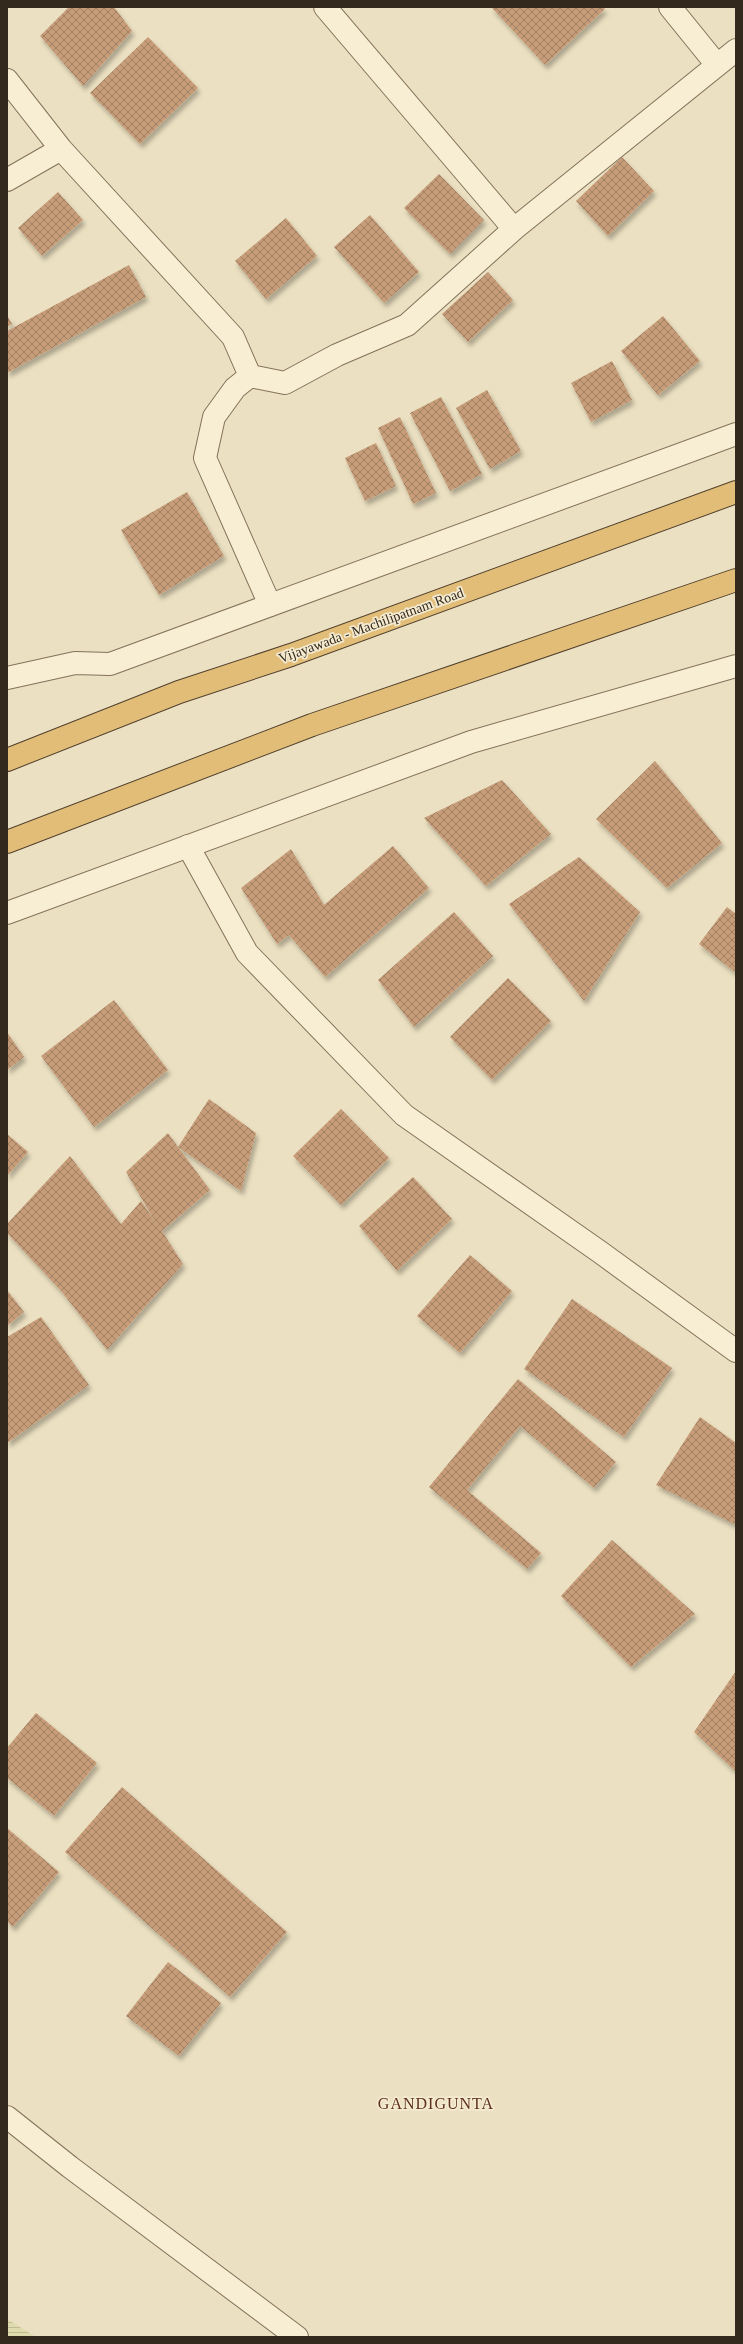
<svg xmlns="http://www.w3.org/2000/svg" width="743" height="2344" font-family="'Times New Roman',serif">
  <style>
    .farmland { fill: url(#farmland-rules) }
    .building { fill: url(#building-cross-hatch); filter: url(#shadow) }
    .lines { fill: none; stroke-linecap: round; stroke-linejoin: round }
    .minor-casing { stroke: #84725a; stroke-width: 24 }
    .tertiary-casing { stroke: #84725a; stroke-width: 24 }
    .trunk-casing { stroke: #51402e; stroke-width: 24 }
    .minor { stroke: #f7eed4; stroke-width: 22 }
    .tertiary { stroke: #f7eed4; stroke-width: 22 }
    .trunk { stroke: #e2bd78; stroke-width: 22 }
    .labels { text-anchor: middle; stroke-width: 3.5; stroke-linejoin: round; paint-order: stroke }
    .street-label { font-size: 14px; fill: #34291d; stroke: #f3ead0 }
    .quarter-label { font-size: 16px; letter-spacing: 1px; fill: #5e2f1f; stroke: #f3ead0 }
  </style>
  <defs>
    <pattern id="farmland-rules" width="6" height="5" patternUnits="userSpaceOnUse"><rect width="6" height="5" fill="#e0daaf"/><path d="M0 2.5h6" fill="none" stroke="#c1bb96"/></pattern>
    <pattern id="building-cross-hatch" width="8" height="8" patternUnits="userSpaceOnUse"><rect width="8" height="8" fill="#c79d79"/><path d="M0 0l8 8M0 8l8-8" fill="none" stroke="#a28063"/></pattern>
    <filter id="shadow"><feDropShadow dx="2.5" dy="4.5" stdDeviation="2" flood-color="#0004"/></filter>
  </defs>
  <rect width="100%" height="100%" fill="#ebe0c1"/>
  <path class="farmland" d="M7,2319L36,2337H7Z"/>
  <path class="building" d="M69,7H114L132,31L83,86L40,36Z
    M491,7H603L605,9L545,65Z
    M148,37L198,88L140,144L90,93Z
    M622,157L654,191L608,236L576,201Z
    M439,174L484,220L450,254L404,208Z
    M58,192L83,220L42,256L18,228Z
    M370,215L419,272L384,303L334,247Z
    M286,218L317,256L266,299L235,261Z
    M129,265L146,297L7,373V331Z
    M488,272L513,300L468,342L442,314Z
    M7,315L12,324L7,327Z
    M663,316L700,361L658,395L621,351Z
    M612,361L632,400L591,422L571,383Z
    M487,390L521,451L490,469L456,408Z
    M441,397L482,474L450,491L410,413Z
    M400,417L436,493L413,504L378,428Z
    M376,443L396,486L365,501L345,458Z
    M187,492L224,556L159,595L121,530Z
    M655,761L722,843L667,888L596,819Z
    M502,780L551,834L486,886L424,818Z
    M393,846L429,888L325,977L289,935L277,944L241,888L291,849L324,905Z
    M579,857L640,912L584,1001L509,904Z
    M727,907L736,914V973L699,944Z
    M454,912L493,956L414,1027L378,980Z
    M508,978L551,1021L492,1080L450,1037Z
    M114,1000L168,1070L94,1127L41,1056Z
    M7,1032L24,1057L7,1070Z
    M209,1099L256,1133L241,1191L178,1147L210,1190L162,1231L183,1264L107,1350L62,1292L7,1233V1224L70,1156L121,1224L141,1201L156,1223L126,1172L168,1133L178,1147Z
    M341,1109L389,1158L341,1205L293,1156Z
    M7,1134L28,1152L7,1176Z
    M413,1177L452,1219L397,1271L359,1226Z
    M470,1255L512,1291L460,1353L417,1316Z
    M7,1290L24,1312L7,1326Z
    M572,1299L672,1368L624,1437L524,1369Z
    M41,1317L89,1385L7,1443V1337Z
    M518,1379L616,1462L594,1488L520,1426L467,1490L541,1553L527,1569L429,1487Z
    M700,1417L736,1443V1525L656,1485Z
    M612,1540L695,1614L631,1667L561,1596Z
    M736,1671V1772L694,1732Z
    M36,1713L97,1763L54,1816L7,1778V1748Z
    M122,1787L287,1932L230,1997L65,1852Z
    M7,1828L59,1872L13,1927L7,1921Z
    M168,1962L221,2003L179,2056L126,2016Z"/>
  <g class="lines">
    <g class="minor-casing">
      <path id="minor" d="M325,7L514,229
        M670,7L717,65
        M7,80L61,149L233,337L250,376L235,388L214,417L205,458L270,605
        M7,180L61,149
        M250,376L285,383L337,355L407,325L514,229L736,50
        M188,846L247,953L404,1115L600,1252L736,1351
        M7,2117L70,2167L297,2337"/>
    </g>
    <g class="tertiary-casing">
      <path id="tertiary" d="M7,678L75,663L110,664L736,434
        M7,913L471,742L736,666"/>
    </g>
    <g class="trunk-casing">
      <path id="trunk" d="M7,760L179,692L291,655L736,492
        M7,842L312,725L736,580"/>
    </g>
    <use href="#minor" class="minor"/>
    <use href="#tertiary" class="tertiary"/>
    <use href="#trunk" class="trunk"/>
  </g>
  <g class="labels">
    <g class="street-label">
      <text transform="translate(371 625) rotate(-20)" y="5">Vijayawada - Machilipatnam Road</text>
    </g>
    <g class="quarter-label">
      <text x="436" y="2109">GANDIGUNTA</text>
    </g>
  </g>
  <rect width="743" height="2344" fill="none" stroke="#34291d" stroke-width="16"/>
</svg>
